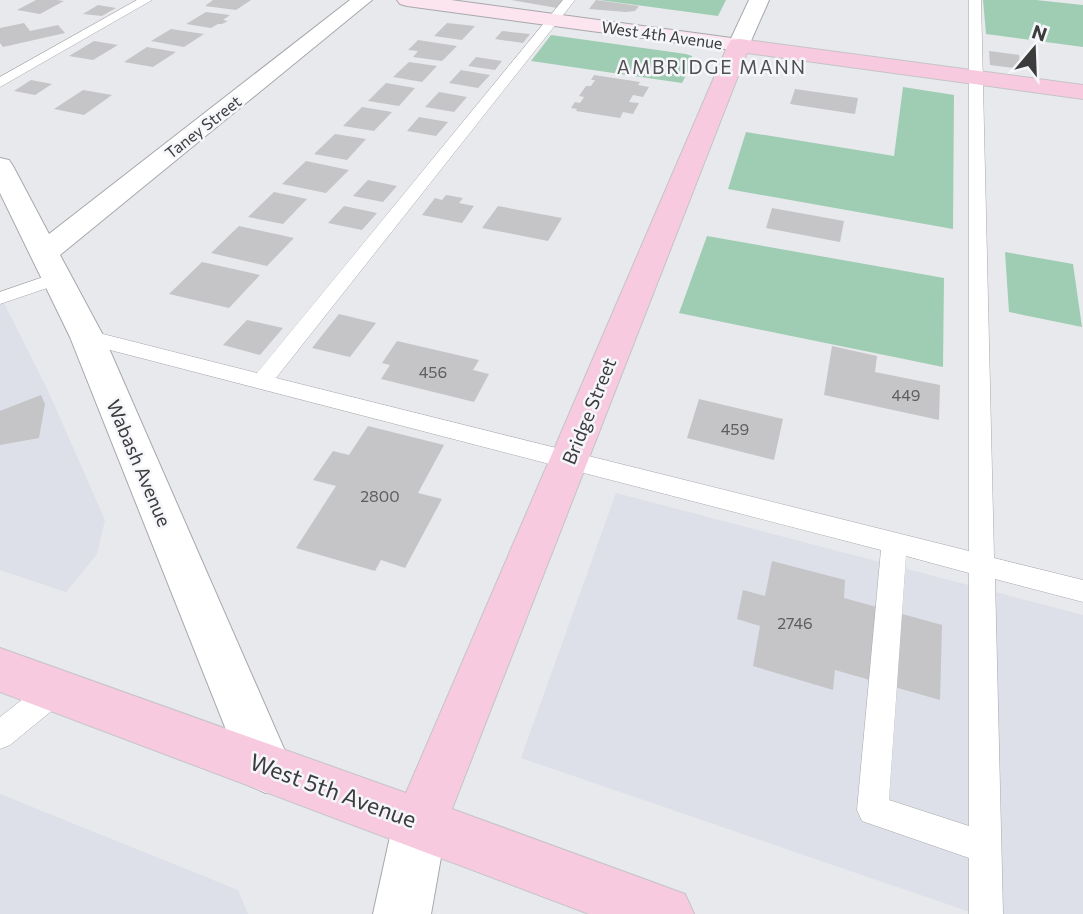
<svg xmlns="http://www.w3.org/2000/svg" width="1083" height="914" font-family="Commissioner,sans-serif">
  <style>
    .built { fill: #dddfe9 }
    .green { fill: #9fcdb4 }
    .building { fill: #c5c5c8 }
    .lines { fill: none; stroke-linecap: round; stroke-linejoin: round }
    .service-casing { stroke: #a7a8ab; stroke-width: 1 }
    .minor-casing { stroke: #a7a8ab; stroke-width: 2 }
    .tertiary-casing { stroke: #a7a8ab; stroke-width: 2 }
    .secondary-casing { stroke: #a7a8ab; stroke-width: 2 }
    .primary-casing { stroke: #c4c4c5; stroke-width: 2 }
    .service { fill: #fff; fill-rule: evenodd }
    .minor { fill: #fff; fill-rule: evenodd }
    .tertiary { fill: #fff; fill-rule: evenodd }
    .secondary { fill: #fce5ef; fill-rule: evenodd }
    .primary { fill: #f8cadf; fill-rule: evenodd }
    .labels { text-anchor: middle; stroke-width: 5; stroke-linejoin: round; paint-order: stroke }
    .far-street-label { font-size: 16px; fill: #3c3c3d; stroke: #f5f6f9 }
    .number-label { font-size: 16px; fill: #5e5e60 }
    .far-quarter-label { font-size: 19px; letter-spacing: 2px; fill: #505052; stroke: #f5f6f9 }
    .street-label { font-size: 19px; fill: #3c3c3d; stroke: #f5f6f9 }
    .near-street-label { font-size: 23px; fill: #3c3c3d; stroke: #f5f6f9 }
  </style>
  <rect width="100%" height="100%" fill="#e8e9ec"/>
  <path class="built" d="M4,303L49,393L105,520L97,554L66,592L0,570V304Z
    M616,493L1083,615V914H976L521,758Z
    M0,794L238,890L248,914H0Z"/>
  <path class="green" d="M599,0H726L718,16Z
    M983,0H1036L1083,5V47L986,34Z
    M551,35L686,54L692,56V64L682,83L531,61Z
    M903,87L954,95L953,229L728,189L746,132L894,156Z
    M707,236L944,278L943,367L679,313Z
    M1005,252L1073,264L1082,327L1009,312Z"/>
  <path class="building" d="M36,0H56L64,1L40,14L17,10Z
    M213,0H251L236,10L205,6Z
    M511,0H563L557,8Z
    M596,0L639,6L635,11L626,12L589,9Z
    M98,5L116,8L102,16L83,14Z
    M206,12L230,15L223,20L228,21L222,24H218L211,28L186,24Z
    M24,23L30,31L58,25L65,33L3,47L0,43V28Z
    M447,23L475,26L462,40L434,36Z
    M171,29L204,34L184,47L151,41Z
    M502,31L530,34L523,43L495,39Z
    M418,40L457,46L442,61L413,57L418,51L408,50Z
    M94,41L118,45L93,60L69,56Z
    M147,47L176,52L153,67L124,62Z
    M989,51L1019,55L1021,69L990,65Z
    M476,57L502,61L495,70L468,66Z
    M409,62L437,66L422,82L393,77Z
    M461,70L490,75L478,88L449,83Z
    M594,75L640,82L638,85L649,87L643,97L633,95L629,102L639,103L633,114L623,112L620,118L576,111L577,109L571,108L575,102L580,103L584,97L579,96L586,86H591L595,80H591Z
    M31,80L52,84L35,95L14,91Z
    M386,83L415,88L399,106L368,101Z
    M795,89L858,98L855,114L790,104Z
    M83,90L112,95L84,115L54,109Z
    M439,92L467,97L454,112L425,107Z
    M362,107L392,112L374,131L343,126Z
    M419,117L448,122L436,136L407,131Z
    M335,134L366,139L347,160L314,154Z
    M306,161L349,170L326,193L282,184Z
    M368,180L397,186L383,202L353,196Z
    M274,192L307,199L283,224L248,217Z
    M446,195L463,198L459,203L474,206L462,223L422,215L435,198L442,200Z
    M344,206L377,213L362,230L328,223Z
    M498,206L562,218L548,241L482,228Z
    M772,208L844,221L840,242L766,228Z
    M239,226L294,238L267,266L211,253Z
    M202,262L260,275L229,308L169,294Z
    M339,314L376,323L350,357L312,348Z
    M247,320L283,328L260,355L223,345Z
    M397,341L479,360L473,370L489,374L474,402L381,379L390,365L382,363Z
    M832,346L877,356L875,372L940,385L939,420L824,395Z
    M41,395L45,404L39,438L0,445V411Z
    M699,399L783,419L774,460L687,438Z
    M368,426L444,445L418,493L442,499L405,568L381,560L375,571L296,548L336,486L313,480L333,451L349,455Z
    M772,561L845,580L844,598L942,625L940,700L835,670L833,690L753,666L760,626L737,619L743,590L765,596Z"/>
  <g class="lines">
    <g class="service-casing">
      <path id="service" d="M137,0H152L0,87V77Z
        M563,0H575L276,378L969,551V0H981L994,558L1083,580V602L995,579L1003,914H969V858L862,821L857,810L881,550L87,344L80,342L77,337L80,332L87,330L257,373ZM906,556L969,573V826L889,800Z
        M55,273L62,275L64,279L62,283L0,304V292Z
        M56,677L66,681L70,690L66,699L10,745L0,749V717L46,681Z"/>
    </g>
    <g class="minor-casing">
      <path id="minor" d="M350,0H372L60,255L104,337L292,767L284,785L266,793L248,785L70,337L0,193V158L9,160L13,166L49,234Z
        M749,0H769L747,50H731L728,45Z"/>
    </g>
    <g class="tertiary-casing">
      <path id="tertiary" d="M420,796L439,804L447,823L431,914H373L393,823L401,804Z"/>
    </g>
    <g class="secondary-casing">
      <path id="secondary" d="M397,0H451L739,39L747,40L750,45L747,50L739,51L407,6L400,4Z"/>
    </g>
    <g class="primary-casing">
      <path id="primary" d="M739,39L1083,85V99L747,53L452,809L685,894L694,914H589L0,692V648L406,793L728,45L731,40Z"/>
    </g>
    <use href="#service" class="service"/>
    <use href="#minor" class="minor"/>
    <use href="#tertiary" class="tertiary"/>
    <use href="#secondary" class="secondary"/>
    <use href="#primary" class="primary"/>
  </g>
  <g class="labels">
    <g class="far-street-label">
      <text transform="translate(662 35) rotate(8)" y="6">West 4th Avenue</text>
      <text transform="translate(203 127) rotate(-38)" y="6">Taney Street</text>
    </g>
    <g class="number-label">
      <text x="433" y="378">456</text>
      <text x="906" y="401">449</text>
      <text x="735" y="435">459</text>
      <text x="380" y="502">2800</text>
      <text x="795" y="629">2746</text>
    </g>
    <g class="far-quarter-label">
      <text x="712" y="74">AMBRIDGE MANN</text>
    </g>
    <g class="street-label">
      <text transform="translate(589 411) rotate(-68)" y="7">Bridge Street</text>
      <text transform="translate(139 463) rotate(67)" y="7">Wabash Avenue</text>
    </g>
    <g class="near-street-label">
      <text transform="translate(333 791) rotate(20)" y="8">West 5th Avenue</text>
    </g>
  </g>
  <g transform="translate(1034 49) rotate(19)" stroke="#f5f6f9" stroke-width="5" paint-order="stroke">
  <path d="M0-5L12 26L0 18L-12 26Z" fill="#3c3c3d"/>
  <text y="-10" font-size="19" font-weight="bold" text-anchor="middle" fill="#3c3c3d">N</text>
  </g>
</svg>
